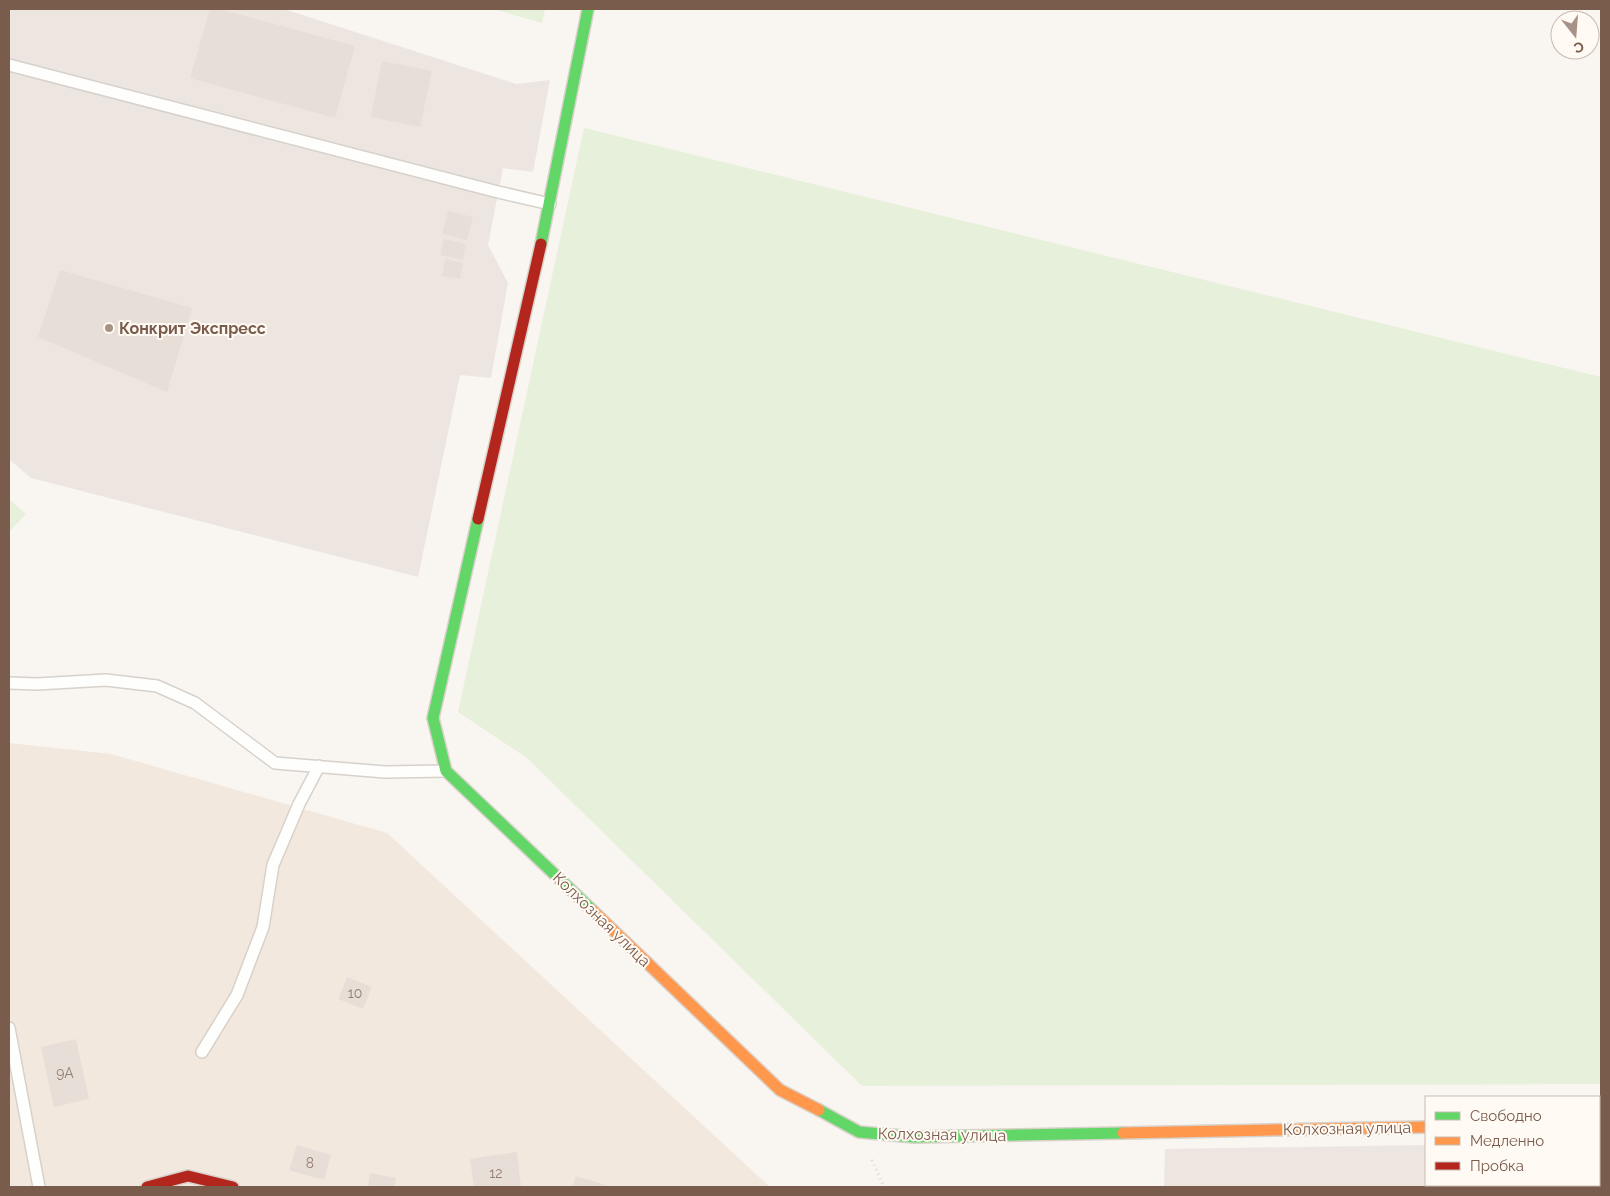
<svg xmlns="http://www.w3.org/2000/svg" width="1610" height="1196" font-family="Raleway,sans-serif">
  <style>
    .residential { fill: #f2e8de }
    .industrial { fill: #ede5e0 }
    .green { fill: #e7f0db }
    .building { fill: #e6ded7 }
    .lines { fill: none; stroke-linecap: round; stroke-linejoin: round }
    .lane-casing { stroke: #d7d1cb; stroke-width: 14 }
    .street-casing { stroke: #d7d1cb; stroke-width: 26 }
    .fast-casing { stroke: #d9d2cb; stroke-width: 14 }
    .slow-casing { stroke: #d9d2cb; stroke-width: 14 }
    .jam-casing { stroke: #d9d2cb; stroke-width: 14 }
    .path { stroke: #dcd5d0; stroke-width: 3; stroke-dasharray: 1 4; stroke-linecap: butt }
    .lane { stroke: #fefefd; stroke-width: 11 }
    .street { stroke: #fefefd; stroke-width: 24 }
    .fast { stroke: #63d668; stroke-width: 11 }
    .slow { stroke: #ff974d; stroke-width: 11 }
    .jam { stroke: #b3261e; stroke-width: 11 }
    .poi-dot { fill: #a69286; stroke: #fffaf3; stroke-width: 2 }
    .labels { text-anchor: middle; stroke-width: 4; stroke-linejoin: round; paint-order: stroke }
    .number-label { font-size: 14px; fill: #977e72 }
    .poi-label { font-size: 16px; font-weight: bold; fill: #7a5c4d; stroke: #fffaf3; text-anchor: start }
    .street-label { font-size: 16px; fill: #7a5c4d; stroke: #fffaf3 }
  </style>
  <rect width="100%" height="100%" fill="#f9f5f0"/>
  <path class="residential" d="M9,743L111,754L387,833L770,1187H9Z"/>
  <path class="industrial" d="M9,9H284L516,84L550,80L533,172L503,168L488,245L508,283L491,378L460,375L418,577L31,478L9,459Z
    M1599,1143H1601V1187H1164L1165,1149L1426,1145V1185H1599Z"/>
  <path class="green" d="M493,9H545L542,23Z
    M584,128L1601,377V1084L862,1086L527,758L458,712Z
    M9,499L26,514L9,532Z"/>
  <path class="building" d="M210,9H219L355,46L335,118L190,78Z
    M382,61L432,71L420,127L371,117Z
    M448,211L473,217L467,240L442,234Z
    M444,239L466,244L463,260L440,255Z
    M445,259L463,263L460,279L442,276Z
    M60,270L192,308L167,392L38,337Z
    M347,977L372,987L363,1009L338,999Z
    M76,1039L89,1099L54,1107L41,1047Z
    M297,1145L331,1155L324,1180L289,1170Z
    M517,1152L521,1187H474L470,1159Z
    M370,1173L396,1178L394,1187H368Z
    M576,1176L612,1187H572Z"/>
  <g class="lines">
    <g class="lane-casing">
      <path id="lane" d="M9,65L498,192L550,204
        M9,683L37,684L106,680L157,686L195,703L275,763L385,772L446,771
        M9,1028L39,1187
        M202,1052L237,995L263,927L273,865L299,804L319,766"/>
    </g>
    <g class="street-casing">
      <path id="street" d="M1599,1123H1601"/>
    </g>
    <g class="fast-casing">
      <path id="fast" d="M541,244L588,9
        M478,519L433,718L446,771L592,910
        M819,1110L859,1132L914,1137L1123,1133"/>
    </g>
    <g class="slow-casing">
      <path id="slow" d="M592,910L780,1090L819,1110
        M1123,1133L1426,1127"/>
    </g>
    <g class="jam-casing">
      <path id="jam" d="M478,519L541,244
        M147,1187L188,1176L233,1187"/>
    </g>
    <path class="path" d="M872,1160L884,1187"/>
    <use href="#lane" class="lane"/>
    <use href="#street" class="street"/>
    <use href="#fast" class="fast"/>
    <use href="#slow" class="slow"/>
    <use href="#jam" class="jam"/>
  </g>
  <circle class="poi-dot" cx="109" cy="328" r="5"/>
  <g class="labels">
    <g class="number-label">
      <text x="355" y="998">10</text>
      <text x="65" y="1078">9А</text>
      <text x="310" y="1168">8</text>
      <text x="496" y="1178">12</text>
    </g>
    <g class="poi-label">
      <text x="119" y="334">Конкрит Экспресс</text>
    </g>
    <g class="street-label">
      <text transform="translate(602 919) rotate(44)" y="6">Колхозная улица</text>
      <text transform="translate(1347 1128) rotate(-1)" y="6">Колхозная улица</text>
      <text transform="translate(942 1134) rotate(1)" y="6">Колхозная улица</text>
    </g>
  </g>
  <rect width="1610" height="1196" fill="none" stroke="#7a5c4d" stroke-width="20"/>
  <rect x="1425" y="1096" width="175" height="90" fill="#fffaf3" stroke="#cabbb1"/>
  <rect x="1435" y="1112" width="25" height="8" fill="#63d668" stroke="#cabbb1"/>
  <text x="1470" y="1121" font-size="15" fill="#7a5c4d">Свободно</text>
  <rect x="1435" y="1137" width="25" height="8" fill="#ff974d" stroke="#cabbb1"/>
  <text x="1470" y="1146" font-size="15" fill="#7a5c4d">Медленно</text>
  <rect x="1435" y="1162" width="25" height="8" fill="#b3261e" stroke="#cabbb1"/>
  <text x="1470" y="1171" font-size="15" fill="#7a5c4d">Пробка</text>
  <g transform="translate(1575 35) rotate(163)"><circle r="24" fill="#fffaf3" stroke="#cabbb1"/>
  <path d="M0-4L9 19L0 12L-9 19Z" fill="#a69286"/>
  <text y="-8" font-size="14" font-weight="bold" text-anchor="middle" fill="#7a5c4d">С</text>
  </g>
</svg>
